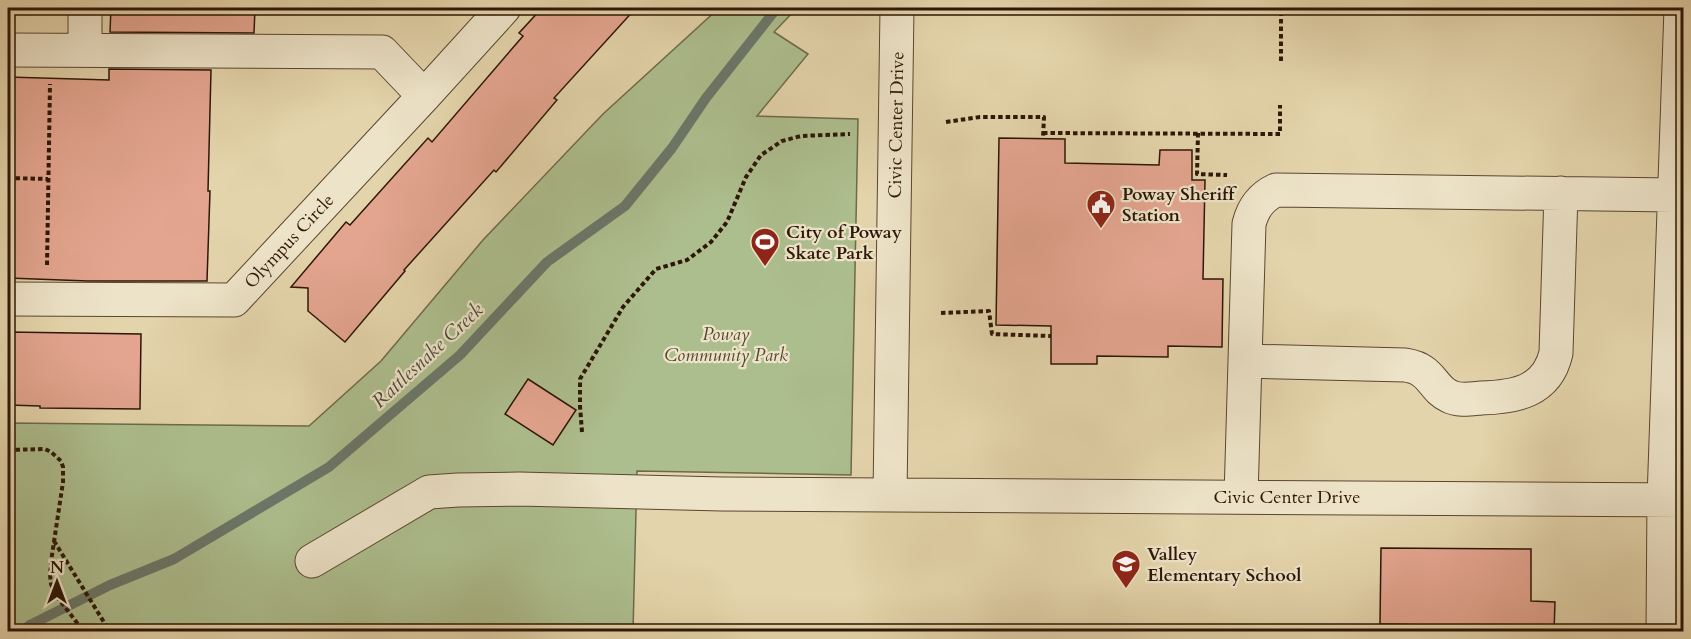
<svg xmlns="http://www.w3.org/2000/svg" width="1691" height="639" font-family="Cardo,serif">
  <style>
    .green { fill: #adbe8e; stroke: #6d6a4a; stroke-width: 1.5 }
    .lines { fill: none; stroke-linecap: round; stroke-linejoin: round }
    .stream { stroke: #6b776a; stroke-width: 10 }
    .building { fill: #e4a590; stroke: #2d1606; stroke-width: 1.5 }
    .minor-casing { stroke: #5b462f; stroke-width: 35 }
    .path { stroke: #2d1606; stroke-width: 4; stroke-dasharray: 4.5 3; stroke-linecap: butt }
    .minor { stroke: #ede3c8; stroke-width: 33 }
    .labels { text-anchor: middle; stroke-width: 4.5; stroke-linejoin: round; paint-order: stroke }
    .street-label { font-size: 18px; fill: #2d1606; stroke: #ede3c8 }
    .poi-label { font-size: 18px; font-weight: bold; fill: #2d1606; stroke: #ede3c8; text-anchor: start }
    .park-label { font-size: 18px; font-style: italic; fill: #53482f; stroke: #ede3c8 }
    .water-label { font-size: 20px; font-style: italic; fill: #4c4738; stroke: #ede3c8 }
  </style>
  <rect width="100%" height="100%" fill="#e4d4ab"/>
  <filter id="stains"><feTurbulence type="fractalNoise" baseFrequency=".00333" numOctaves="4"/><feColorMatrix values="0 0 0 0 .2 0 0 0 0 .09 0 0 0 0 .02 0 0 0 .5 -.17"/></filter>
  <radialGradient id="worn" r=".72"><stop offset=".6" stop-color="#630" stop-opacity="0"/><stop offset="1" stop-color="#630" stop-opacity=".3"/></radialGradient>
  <path class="green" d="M719,8H797L774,32L808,54L757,116L858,119L851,475L637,471L633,631L8,632V423L309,426L381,361L483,240L603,114Z"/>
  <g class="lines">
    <path class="stream" d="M21,632L30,625L110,585L174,559L329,467L460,355L547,262L625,206L672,148L706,98L777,8"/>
  </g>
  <path class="building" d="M111,8H255L254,33L110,32Z
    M542,8H636L554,98L557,100L496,172L494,170L404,270L405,271L345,342L308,311V288L291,287L346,222L350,225L428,138L432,142L523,36L519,33Z
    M109,69L211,70L208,191H210L207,281H88L8,278V77L109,80Z
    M999,138L1065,139V163L1159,165L1160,150H1192V180H1205L1203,279H1223L1222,347L1168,346V357L1097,356V364H1051V326L996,325Z
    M8,332L141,334L140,409L40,408V406L8,405Z
    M528,379L576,410L553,445L505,414Z
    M1381,548L1531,549V601L1555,602L1554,632H1485V626L1380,624Z"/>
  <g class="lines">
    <g class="minor-casing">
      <path id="minor" d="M8,50L382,52L424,96
        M85,50V8
        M8,299L234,300L424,96L504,8
        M1245,361L1405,365C1411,366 1417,367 1422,371C1433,378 1437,391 1449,396C1458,401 1470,399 1481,398C1515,397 1547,392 1556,353L1561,193
        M890,495L897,8
        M1241,497L1249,224C1253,208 1261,197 1276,190L1674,195
        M312,561L429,492L458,490L519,489L722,494L1684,500
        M1663,632L1664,499L1681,8"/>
    </g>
    <path class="path" d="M1281,61V8
      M946,122L980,117H1044L1043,138
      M1043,133L1280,134V105
      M1198,133L1197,174L1227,175
      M8,178L48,179
      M47,265L50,84
      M941,313L989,311L992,334L1051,336
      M582,432L580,406V379L623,307L656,269L687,260L711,242L727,222L746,177L761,155L782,141L801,136L850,134
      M8,450L45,449L51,452L61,461L63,467V482L52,555L50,575L51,584L55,594L84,632
      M54,541L110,632"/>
    <use href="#minor" class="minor"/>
  </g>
  <defs>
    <g id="civic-pin" transform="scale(1.5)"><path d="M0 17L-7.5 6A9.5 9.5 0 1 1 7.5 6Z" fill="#8f2418" stroke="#ede3c8"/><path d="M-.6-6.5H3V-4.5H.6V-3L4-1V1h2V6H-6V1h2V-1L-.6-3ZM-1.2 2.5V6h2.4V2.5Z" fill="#fff"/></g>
    <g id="stadium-pin" transform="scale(1.5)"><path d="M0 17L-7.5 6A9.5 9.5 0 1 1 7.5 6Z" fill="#8f2418" stroke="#ede3c8"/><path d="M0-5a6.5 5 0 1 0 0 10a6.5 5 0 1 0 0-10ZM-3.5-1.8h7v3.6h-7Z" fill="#fff"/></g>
    <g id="school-pin" transform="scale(1.5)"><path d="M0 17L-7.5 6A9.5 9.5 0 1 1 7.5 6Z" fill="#8f2418" stroke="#ede3c8"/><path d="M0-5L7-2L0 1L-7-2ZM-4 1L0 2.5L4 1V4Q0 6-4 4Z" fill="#fff"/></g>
  </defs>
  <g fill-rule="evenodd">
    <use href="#civic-pin" x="1101" y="204"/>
    <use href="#stadium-pin" x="765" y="242"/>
    <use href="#school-pin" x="1126" y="564"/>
  </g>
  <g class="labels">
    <g class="street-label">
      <text transform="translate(896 125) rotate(-89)" y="6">Civic Center Drive</text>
      <text transform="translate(289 241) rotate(-47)" y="6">Olympus Circle</text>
      <text x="1287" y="503">Civic Center Drive</text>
    </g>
    <g class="poi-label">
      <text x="1122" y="200">Poway Sheriff<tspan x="1122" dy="21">Station</tspan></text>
      <text x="786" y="238">City of Poway<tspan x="786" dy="21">Skate Park</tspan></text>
      <text x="1147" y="560">Valley<tspan x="1147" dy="21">Elementary School</tspan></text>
    </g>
    <g class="park-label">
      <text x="726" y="340">Poway<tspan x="726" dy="21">Community Park</tspan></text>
    </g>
    <g class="water-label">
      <text transform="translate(427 355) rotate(-43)" y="7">Rattlesnake Creek</text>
    </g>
  </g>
  <rect width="1691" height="639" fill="none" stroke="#e4d4ab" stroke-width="30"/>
  <rect x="9" y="9" width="1673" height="621" fill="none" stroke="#2d1606" stroke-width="3"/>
  <rect x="15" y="15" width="1661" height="609" fill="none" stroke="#2d1606" stroke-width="1.5"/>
  <g transform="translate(57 582)" stroke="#ede3c8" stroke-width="4.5" paint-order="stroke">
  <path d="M0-4.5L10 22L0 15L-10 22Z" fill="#2d1606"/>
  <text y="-9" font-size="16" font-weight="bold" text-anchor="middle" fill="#2d1606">N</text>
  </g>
  <rect width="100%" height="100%" filter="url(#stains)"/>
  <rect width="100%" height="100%" fill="url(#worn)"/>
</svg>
